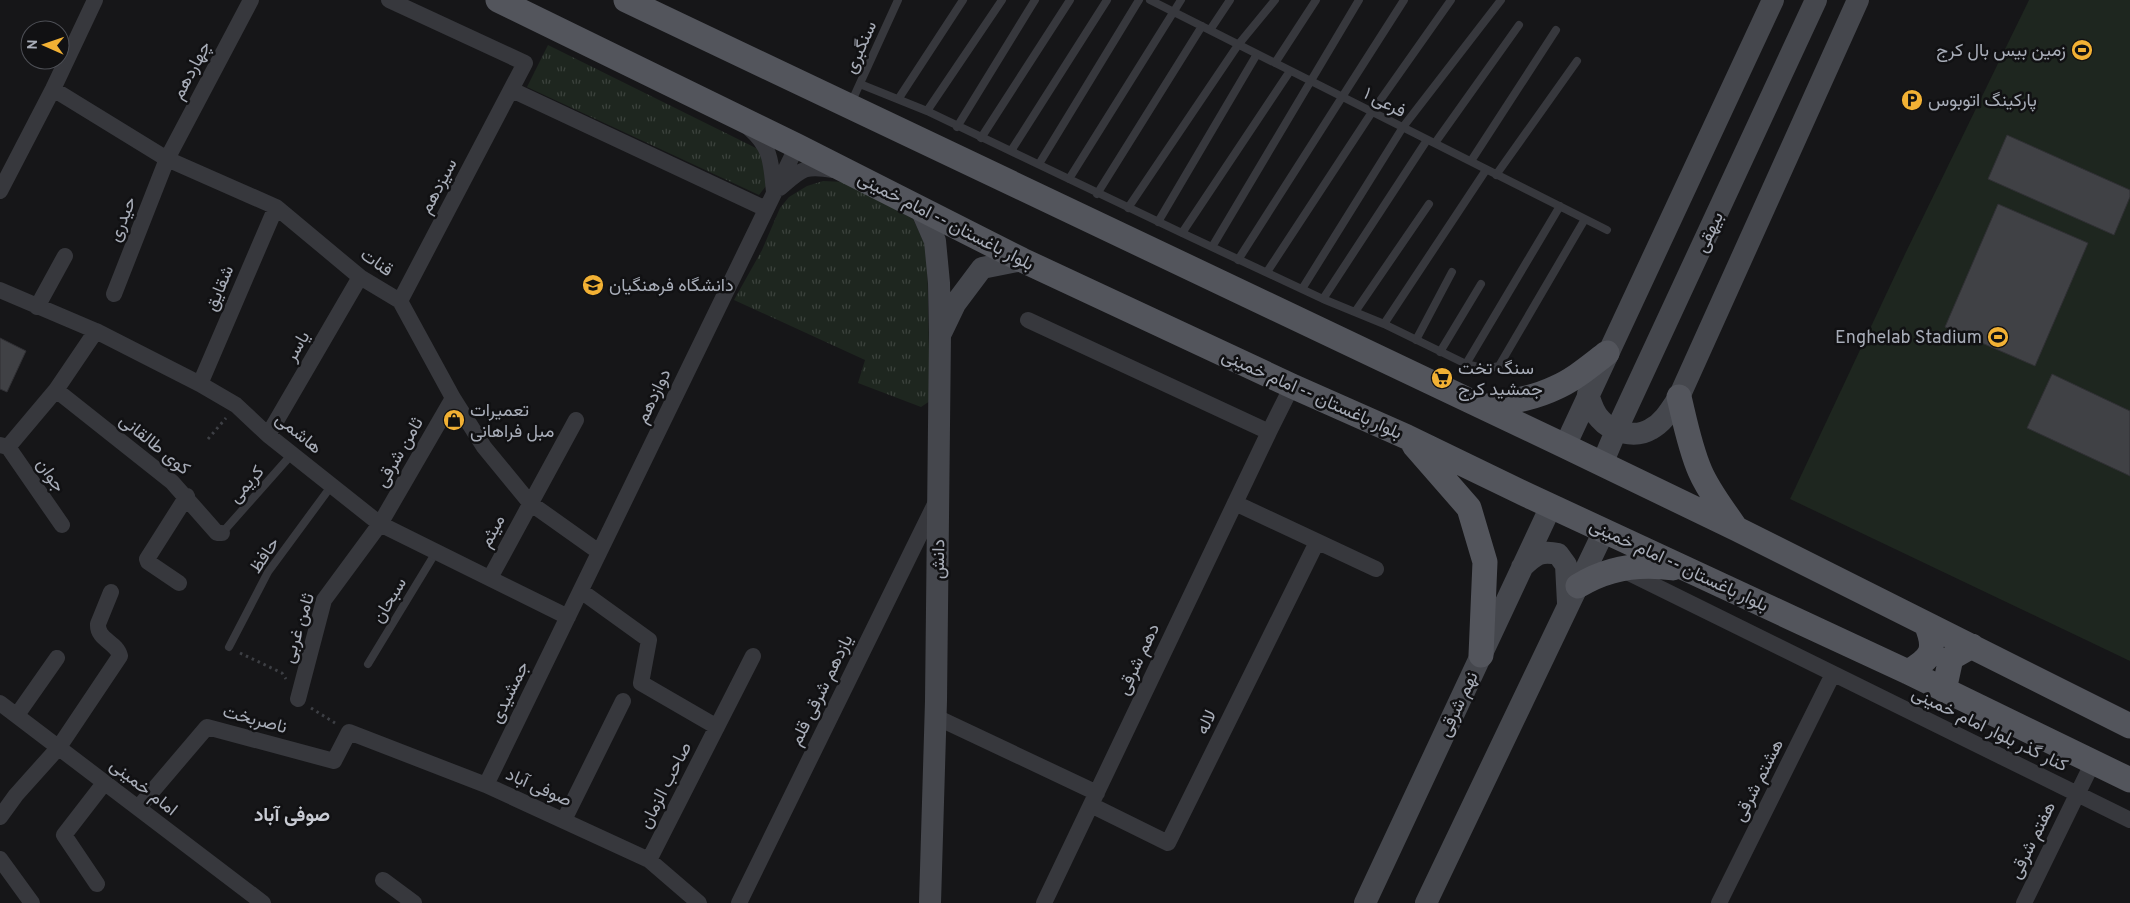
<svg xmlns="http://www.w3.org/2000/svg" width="2130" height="903" font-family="Overpass,Vazirmatn,sans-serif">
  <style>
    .grass { fill: #1e261f }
    .park { fill: url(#park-tufts) }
    .building { fill: #404145; stroke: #303034 }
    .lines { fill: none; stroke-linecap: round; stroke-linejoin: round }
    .path { stroke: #3d3f44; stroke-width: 3; stroke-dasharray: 2.5 4; stroke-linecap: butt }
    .lane { stroke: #37383d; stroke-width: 8 }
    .street { stroke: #37383d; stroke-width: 16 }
    .secondary { stroke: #45474d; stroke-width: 22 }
    .primary { stroke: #53555c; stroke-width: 25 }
    .labels { text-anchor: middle; stroke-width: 5; stroke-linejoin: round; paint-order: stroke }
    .street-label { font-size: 18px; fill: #a8adb8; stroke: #111113 }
    .poi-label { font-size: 18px; fill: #a8adb8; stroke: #111113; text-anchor: start }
    .neighbourhood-label { font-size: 19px; font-weight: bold; fill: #c9ccd4; stroke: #111113 }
  </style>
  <defs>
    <pattern id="park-tufts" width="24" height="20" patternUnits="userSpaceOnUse" patternTransform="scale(1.25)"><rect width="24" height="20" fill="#1e261f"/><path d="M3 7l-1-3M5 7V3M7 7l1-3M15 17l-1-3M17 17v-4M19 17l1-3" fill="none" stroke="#3c433d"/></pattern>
  </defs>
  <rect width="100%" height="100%" fill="#161618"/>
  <path class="grass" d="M2029,0H2130V661L1790,499L1906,252Z"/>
  <path class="park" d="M548,45L770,155L766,186L759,195L527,87Z
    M823,181L846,182L913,219L927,249L930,401L921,407L858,383L865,360L734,300L762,250L780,208L789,197L807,186Z"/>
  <path class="building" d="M2007,135L2130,190V197L2114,235L1988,179Z
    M1998,204L2088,243L2035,366L1945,327Z
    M0,338L26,351L7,392L0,389Z
    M2052,374L2130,411V476L2027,428Z"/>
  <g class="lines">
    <path class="path" d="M208,439L226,418
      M240,653L282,673L286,679
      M311,708L335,723"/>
    <path class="lane" d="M1150,0L1607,230
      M1210,30L1230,0
      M1275,63L1316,0
      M860,84L927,111L1182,233L1323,299L1384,324L1466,364L1486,369L1499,366L1585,219
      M899,98L963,0
      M851,103L898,0
      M927,111L1002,0
      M957,127L1035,0
      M981,138L1070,0
      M1435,143L1519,25
      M1011,151L1107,0
      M1471,161L1556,30
      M1039,164L1139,0
      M1496,175L1577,61
      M1069,179L1181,0
      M1097,194L1202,26
      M1128,208L1238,45L1275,0
      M1158,222L1257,54
      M1182,233L1290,71
      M1212,247L1359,0
      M1238,260L1404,0
      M1267,272L1372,112L1451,0
      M1302,289L1403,127L1501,0
      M1323,299L1427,140
      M1355,312L1429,204
      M1384,324L1486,170
      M1416,340L1452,272
      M1440,352L1481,284
      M1466,364L1560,206
      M222,533L292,454
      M229,647L268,572L332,485
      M368,664L436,552"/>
    <path class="street" d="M389,0L525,63L400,301
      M53,89L167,159L276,207L360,277L400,301L453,398L484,447L530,503L599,552
      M512,90L766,209
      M750,129C772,148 771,164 774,192
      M780,188C802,169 804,165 833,170
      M0,191L53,89L95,0
      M0,290L96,331L200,384L236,405L268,435L380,524L568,617
      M114,294L167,159L251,0
      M37,307L65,256
      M1028,320L1269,432L1292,386
      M200,384L276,207
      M56,390L172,482L217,533H222
      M268,435L360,277
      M0,445L8,447L56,390L96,331
      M8,447L62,525
      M1235,503L1376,569
      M1621,569L2130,820
      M490,578L576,420
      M179,583L148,562L147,559L187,496
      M581,591L649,640L641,683L717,727
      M298,699L324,600L380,524L453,398
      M0,703L263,903
      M17,715L57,658
      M936,717L1097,793
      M486,785L797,146
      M1091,805L1168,843L1317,542
      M138,808L207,727L334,761L349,732L486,785L649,860L699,903
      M0,817L16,795L59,747L120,656C117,642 97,640 98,624L111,592
      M564,820L623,701
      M0,859L32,903
      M649,860L753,656
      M383,880L414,903
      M97,884L64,835L105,782
      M739,903L936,502
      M1044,903L1269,432
      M1719,903L1833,674
      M2024,903L2093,762"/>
    <path class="secondary" d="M921,209L935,241L939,283L940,334L936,701L930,903
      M942,331L955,304L982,268L1022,260
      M1588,394C1591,403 1593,412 1600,419C1611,432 1635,439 1651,429C1664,422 1671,409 1679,397L1858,0
      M1565,446L1773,0
      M1602,464L1616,431L1816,0
      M1522,567C1535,555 1540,550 1558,554L1566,565L1568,603
      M1365,903L1551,506
      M1426,903L1604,531"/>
    <path class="primary" d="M498,0L797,146L1022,260L1292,386L1407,437L1527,495L1908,672L2130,780
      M626,0L1565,446L1737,529L2130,726
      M1679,397C1685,422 1690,448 1700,471C1709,492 1723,509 1735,527
      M1483,407C1507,402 1532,399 1555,388C1574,380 1590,366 1607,353
      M1414,445L1469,508L1485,562L1481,655
      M1578,586C1607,568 1639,563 1673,568
      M1908,672C1932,658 1937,650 1926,624
      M1944,690L1951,658L1972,646"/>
  </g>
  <defs>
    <g id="stadium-disc" transform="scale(1.125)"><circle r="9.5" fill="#f2b134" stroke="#111113"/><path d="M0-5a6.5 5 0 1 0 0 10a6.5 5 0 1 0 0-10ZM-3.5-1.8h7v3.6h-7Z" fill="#111"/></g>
    <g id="parking-disc" transform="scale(1.125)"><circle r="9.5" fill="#f2b134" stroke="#111113"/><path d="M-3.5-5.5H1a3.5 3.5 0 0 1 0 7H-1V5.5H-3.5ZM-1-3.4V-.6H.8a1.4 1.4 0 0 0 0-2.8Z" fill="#111"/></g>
    <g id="university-disc" transform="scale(1.125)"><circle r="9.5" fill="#f2b134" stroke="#111113"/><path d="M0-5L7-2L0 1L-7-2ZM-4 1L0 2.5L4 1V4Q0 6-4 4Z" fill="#111"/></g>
    <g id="supermarket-disc" transform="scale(1.125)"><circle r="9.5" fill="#f2b134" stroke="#111113"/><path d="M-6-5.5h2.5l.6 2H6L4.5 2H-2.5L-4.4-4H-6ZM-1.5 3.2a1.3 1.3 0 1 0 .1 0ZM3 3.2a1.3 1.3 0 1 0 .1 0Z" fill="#111"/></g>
    <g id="shop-disc" transform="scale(1.125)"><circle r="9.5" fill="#f2b134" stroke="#111113"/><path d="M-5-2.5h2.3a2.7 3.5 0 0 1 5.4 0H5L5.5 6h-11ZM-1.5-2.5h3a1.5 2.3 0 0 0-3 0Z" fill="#111"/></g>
  </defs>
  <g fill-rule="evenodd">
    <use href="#stadium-disc" x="2082" y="50"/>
    <use href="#parking-disc" x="1912" y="100"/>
    <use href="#university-disc" x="593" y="285"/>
    <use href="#stadium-disc" x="1998" y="337"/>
    <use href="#supermarket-disc" x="1442" y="378"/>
    <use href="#shop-disc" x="454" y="420"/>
  </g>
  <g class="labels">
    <g class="street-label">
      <text transform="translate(860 47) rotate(-66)" y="6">سنگبری</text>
      <text transform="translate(191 70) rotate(-62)" y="6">چهاردهم</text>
      <text transform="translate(1385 102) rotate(27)" y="6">۱ فرعی</text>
      <text transform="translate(438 186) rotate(-62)" y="6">سیزدهم</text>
      <text transform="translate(122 219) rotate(-68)" y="6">حیدری</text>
      <text transform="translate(946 221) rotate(27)" y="6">بلوار باغستان -- امام خمینی</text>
      <text transform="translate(1709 232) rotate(-65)" y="6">بیهقی</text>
      <text transform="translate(377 262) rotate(35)" y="6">قنات</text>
      <text transform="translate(219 288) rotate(-67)" y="6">شقایق</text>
      <text transform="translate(297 346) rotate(-60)" y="6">یاسر</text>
      <text transform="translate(1312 394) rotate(24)" y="6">بلوار باغستان -- امام خمینی</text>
      <text transform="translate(653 396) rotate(-64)" y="6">دوازدهم</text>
      <text transform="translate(299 433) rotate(39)" y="6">هاشمی</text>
      <text transform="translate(155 444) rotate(39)" y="6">کوی طالقانی</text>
      <text transform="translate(399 452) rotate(-60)" y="6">ثامن شرقی</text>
      <text transform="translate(51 475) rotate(55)" y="6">جوان</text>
      <text transform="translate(246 484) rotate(-48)" y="6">کریمی</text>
      <text transform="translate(492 531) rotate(-62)" y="6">میثم</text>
      <text transform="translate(264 555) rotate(-56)" y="6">حافظ</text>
      <text transform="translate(938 559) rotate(-89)" y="6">دانش</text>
      <text transform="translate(1679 565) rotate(25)" y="6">بلوار باغستان -- امام خمینی</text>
      <text transform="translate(389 600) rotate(-59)" y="6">سبحان</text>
      <text transform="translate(298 628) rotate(-73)" y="6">ثامن غربی</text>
      <text transform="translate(1138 659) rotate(-65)" y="6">دهم شرقی</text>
      <text transform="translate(821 690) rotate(-64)" y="6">یازدهم شرقی قلم</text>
      <text transform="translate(509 692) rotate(-64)" y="6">جمشیدی</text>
      <text transform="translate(1458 704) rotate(-65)" y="6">نهم شرقی</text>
      <text transform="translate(255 719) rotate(15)" y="6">ناصربخت</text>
      <text transform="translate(1206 722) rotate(-64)" y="6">لاله</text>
      <text transform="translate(1990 729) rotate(26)" y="6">کنار گذر بلوار امام خمینی</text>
      <text transform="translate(1758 780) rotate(-63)" y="6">هشتم شرقی</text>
      <text transform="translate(665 785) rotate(-63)" y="6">صاحب الزمان</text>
      <text transform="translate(144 787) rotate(38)" y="6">امام خمینی</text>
      <text transform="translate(539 787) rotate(24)" y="6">صوفی آباد</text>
      <text transform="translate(2032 840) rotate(-64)" y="6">هفتم شرقی</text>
    </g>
    <g class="poi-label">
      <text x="2066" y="56" text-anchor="end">زمین بیس بال کرج</text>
      <text x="1928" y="106">پارکینگ اتوبوس</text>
      <text x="609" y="291">دانشگاه فرهنگیان</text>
      <text x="1982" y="343" text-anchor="end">Enghelab Stadium</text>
      <text x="1458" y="374">سنگ تخت<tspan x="1458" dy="21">جمشید کرج</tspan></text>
      <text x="470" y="416">تعمیرات<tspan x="470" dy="21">مبل فراهانی</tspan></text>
    </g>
    <g class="neighbourhood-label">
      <text x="292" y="821">صوفی آباد</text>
    </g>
  </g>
  <g transform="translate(45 45) rotate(272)"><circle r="24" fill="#111113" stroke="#4d4f55"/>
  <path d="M0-4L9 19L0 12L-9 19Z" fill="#f2b134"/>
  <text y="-8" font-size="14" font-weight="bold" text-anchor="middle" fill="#a8adb8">N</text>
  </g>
</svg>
